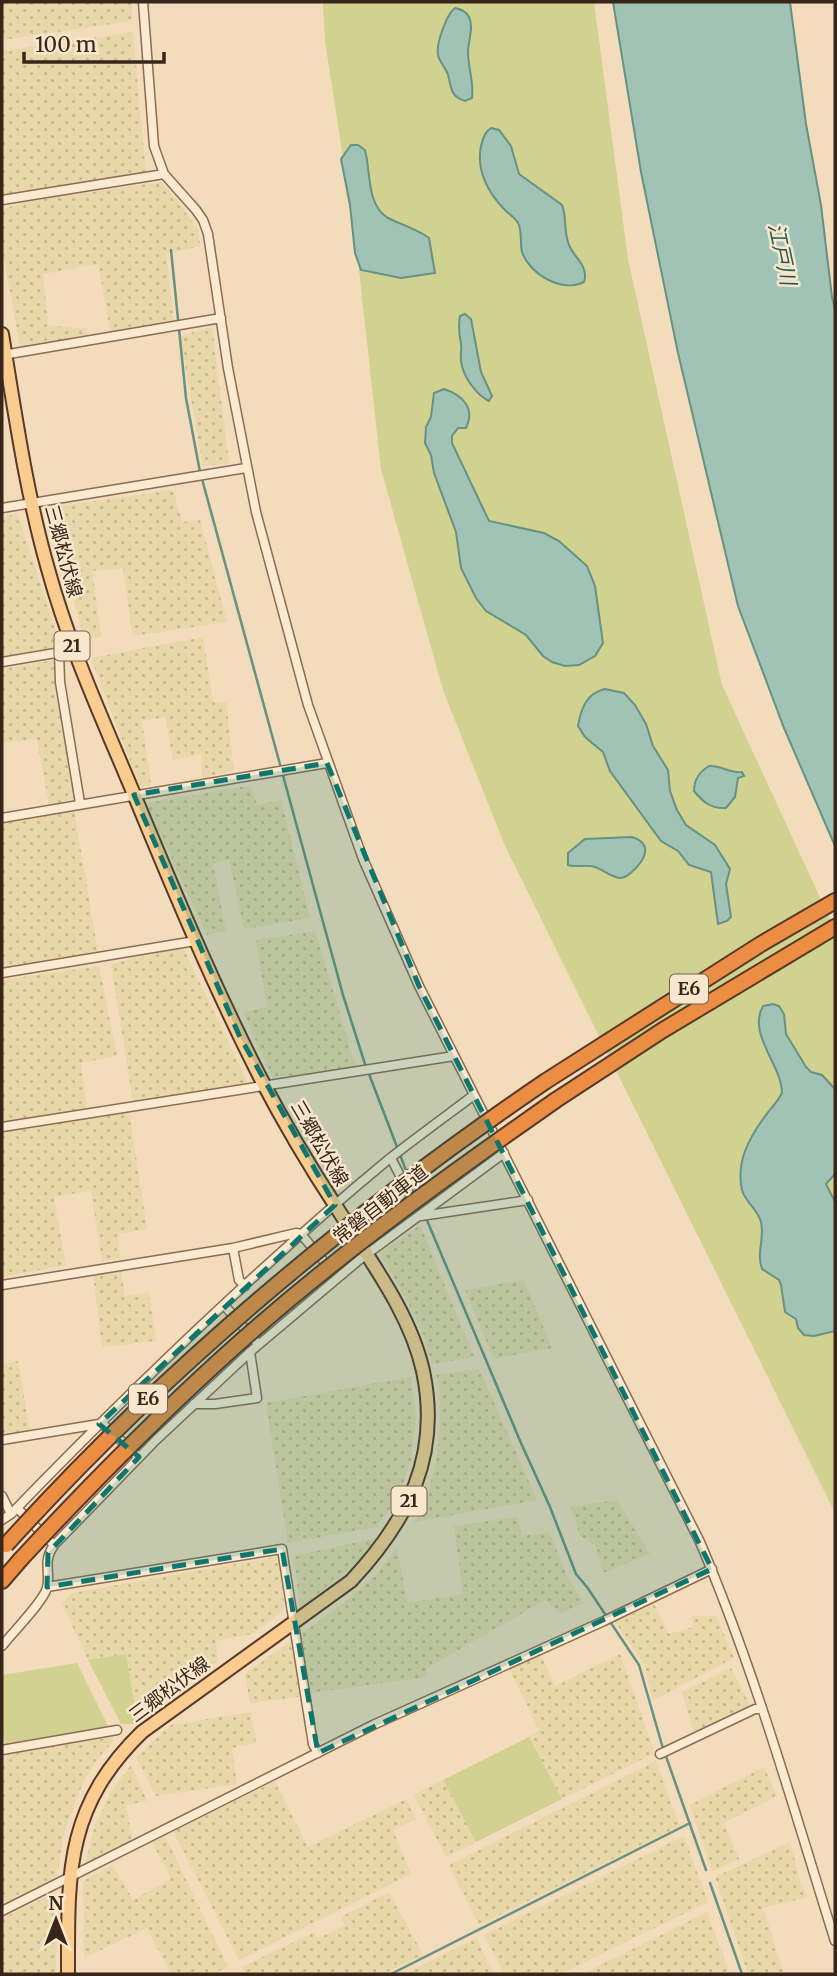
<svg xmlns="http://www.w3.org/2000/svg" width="837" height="1976" font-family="Merriweather,'Noto Sans JP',serif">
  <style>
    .farmland { fill: url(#farmland-dots) }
    .green { fill: #d1d190 }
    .water { fill: #a1c3b5; stroke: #679182; stroke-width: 2 }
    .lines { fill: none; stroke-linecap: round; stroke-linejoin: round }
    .stream { stroke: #679182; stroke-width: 2.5 }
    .street-casing { stroke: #8b6b54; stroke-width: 11 }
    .primary-casing { stroke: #583929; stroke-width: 16 }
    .highway-casing { stroke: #583929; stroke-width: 18 }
    .street { stroke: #fcead0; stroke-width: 8 }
    .primary { stroke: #facc8f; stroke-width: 12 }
    .highway { stroke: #eb8d43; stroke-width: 14 }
    .highway-bridge-casing { stroke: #583929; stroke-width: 18; stroke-linecap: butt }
    .highway-bridge { stroke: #eb8d43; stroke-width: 14 }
    .marked { fill: #0f766e; fill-opacity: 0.2; stroke: #0f766e; stroke-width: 5; stroke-dasharray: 14 9; stroke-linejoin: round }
    .labels { text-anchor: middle; stroke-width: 5; stroke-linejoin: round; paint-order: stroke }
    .shield { fill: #f9e7cd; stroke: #736050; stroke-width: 2 }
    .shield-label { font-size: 18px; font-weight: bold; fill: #39261a }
    .street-label { font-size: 19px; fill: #39261a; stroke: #f9e7cd }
    .water-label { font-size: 21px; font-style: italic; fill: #285b51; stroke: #f9e7cd }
  </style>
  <defs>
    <pattern id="farmland-dots" width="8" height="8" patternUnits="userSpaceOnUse" patternTransform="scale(1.75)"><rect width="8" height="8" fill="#e8d7a9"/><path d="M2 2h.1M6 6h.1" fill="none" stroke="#c8b891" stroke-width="1.8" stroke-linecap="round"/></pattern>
  </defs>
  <rect width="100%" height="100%" fill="#f2dcbc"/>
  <path class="farmland" d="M2,2H132V21L2,40Z
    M133,32L146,175L2,197V51Z
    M161,182L177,200L198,230L200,246L166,254L174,323L111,334L98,264L43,274L48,325L87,329V339L20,346L2,247V209L31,201Z
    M212,327L229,463L203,466L180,336Z
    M173,490L182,522L200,520L227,622L133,636L123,568L92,571L101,637L85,640L47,508Z
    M18,514L61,647L2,656V516Z
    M203,637L213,702H226L234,770L202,778L201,754L173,760L165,717L142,721L151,785L140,787L91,658Z
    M54,660L57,690L77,798L49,805L37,739L2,743V669Z
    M241,787H251L257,805L281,800L310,918L244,929L229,859L213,864L226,931L207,935L146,803Z
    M74,810L98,952L2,968V823Z
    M315,931L356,1067L273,1078L243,1012L267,1007L256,940Z
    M183,947L248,1084L133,1102L111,964Z
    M99,966L117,1056L81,1063L87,1110L2,1123V980Z
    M129,1110L147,1229L118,1234L120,1258L102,1261L91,1191L54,1197L66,1265L2,1277V1131Z
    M420,1225L474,1357L432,1364L423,1334L404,1294L380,1254Z
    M121,1271L125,1296L149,1292L156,1341L102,1347L93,1275Z
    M524,1280L552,1348L494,1359L465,1290Z
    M18,1361L30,1431L2,1433V1364Z
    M479,1369L537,1500L414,1522L428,1494L437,1457L440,1421L439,1387L436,1375Z
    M411,1377L416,1418L411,1460L398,1498L376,1527L288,1543L266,1403Z
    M617,1500L650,1554L603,1573L595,1545L580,1536L571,1507Z
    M517,1517L522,1536L549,1532L568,1578L584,1603L560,1613L545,1600L427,1668L426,1677L310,1693L300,1635L346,1601L377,1574L397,1547L407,1603L463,1594L454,1526Z
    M376,1538L362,1557L345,1573L300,1608L294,1556Z
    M281,1556L284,1610L252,1634L216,1641L218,1661L137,1720L126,1655L88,1660L62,1604L72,1593Z
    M654,1604L669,1634L693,1627L692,1616H716L734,1658L653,1700L644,1664L615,1622Z
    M292,1640L301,1694L298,1697L250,1703L245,1674Z
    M540,1653L555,1686L620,1654L655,1753L562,1799L529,1737L539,1730L509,1668Z
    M731,1668L751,1707L694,1735L682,1692Z
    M251,1712L256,1743L232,1748L237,1784L156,1796L136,1757L171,1725Z
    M113,1737V1742L100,1756L85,1779L76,1800L64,1833L57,1877L6,1902L2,1891V1754Z
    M656,1761L680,1826L479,1925L449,1865Z
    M131,1765L147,1801L126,1805L132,1839L85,1864L95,1825L111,1792Z
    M764,1767L777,1796L724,1823L739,1859L712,1872L690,1805Z
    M443,1780L476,1842L446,1857L414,1795Z
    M275,1781L308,1847L406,1799L416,1819L393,1830L411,1874L239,1960L173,1831Z
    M165,1836L228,1967L213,1974H171L147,1928L84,1958L83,1881L113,1865L133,1900L171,1879L152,1842Z
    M684,1836L708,1902L560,1974H504L484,1935Z
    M790,1842L801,1884L808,1897L763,1908L783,1970L787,1974H748L715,1877Z
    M57,1892L56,1974H2V1918Z
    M389,1892L423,1955L383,1974H368L367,1971L360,1974H246L242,1967L314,1932L318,1938L344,1926L341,1917Z
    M707,1912L730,1974H583Z
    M476,1938L494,1974H405Z"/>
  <path class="green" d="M323,2H594L628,259L722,685L835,930V1513L505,846L443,690L381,469L356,243L325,41Z
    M126,1654L137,1720L136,1724H121L88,1660Z
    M77,1663L109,1728L5,1744L2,1722V1675Z
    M529,1737L562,1799L476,1842L443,1780Z"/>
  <path class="water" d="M613,2H790L806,124L821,205L832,297L835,310V846L784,728L738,606L678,353L641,172Z
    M455,8C461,9 466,11 469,17C474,27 468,42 468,52C468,68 474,81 472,98L465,101C450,96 452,89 448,75C446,68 440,63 438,55C436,44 446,15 455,8Z
    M491,128L499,130L511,146L519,174L562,205C567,217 563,229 569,245C575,259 589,266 584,282C563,293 530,275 522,252C520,244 522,234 519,225C517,219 509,214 505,210C488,193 476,170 481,146C483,138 485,132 491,128Z
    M351,145H358L365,150C371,171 366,205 388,218C402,225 417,229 429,238L435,273L401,278L361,270L355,253L350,205L341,159Z
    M465,314L471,319L481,372L492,396L489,401C475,394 463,376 461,361C460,355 462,349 461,344C459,334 458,326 460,316Z
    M444,389C462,395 476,408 466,428H458L452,436V443L489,521L544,533L559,541L587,566L595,586L603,643L595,656L579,665L565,666L552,662L543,656L526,635L486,611L476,598L461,568L456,532L434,473L431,455L425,443L426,427L431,417L434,393Z
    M605,689L624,693L635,705L646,724L653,746L668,770L670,791L677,810L686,825L715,845L730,869L726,884L731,917L727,921L718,924L711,872L689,865L678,851L661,841L610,771L603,752L585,737L578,726C581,708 587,693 605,689Z
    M709,766C721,765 731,774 742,772L744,776L738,778L735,797L726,808C711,809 703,802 694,791C694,780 699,772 709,766Z
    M632,837C663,846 631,877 621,878C612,878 604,870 595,867C586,864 577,868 568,865V853L585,839Z
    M773,1004L779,1006L784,1014L786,1034L806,1067L811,1072L822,1075L835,1089V1174L826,1184L835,1202V1331L814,1336L804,1335L798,1328L796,1319L785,1312L781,1285L779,1280L762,1269C756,1252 765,1239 761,1222C757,1208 745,1202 742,1190C736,1163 748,1140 763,1119C769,1110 777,1103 782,1093C782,1065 747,1034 763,1006Z"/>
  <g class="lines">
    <path class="stream" d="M171,250L186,398L200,472
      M202,479L343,995L364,1061L407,1173
      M426,1218L521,1443L550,1507L576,1574L587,1587L639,1665L662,1745L706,1870
      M710,1883L742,1974
      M391,1974L690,1823"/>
    <g class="street-casing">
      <path id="street" d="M143,2L154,146L164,174L196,210L203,220L208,234L228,368L256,512L308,705L363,859L419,986L700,1542C755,1671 793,1807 835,1941
        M2,200L164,174
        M3,355L221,318
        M2,508L246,468
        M59,652L60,682L80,803
        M2,662L73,650
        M2,818L327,763
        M2,973L195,941
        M2,1127L454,1056
        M391,1158L415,1205
        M421,1216L528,1200
        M233,1248L239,1280L245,1286
        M2,1285L233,1248L296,1233L301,1234L331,1270
        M224,1305L258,1344
        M194,1404H215L257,1398L250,1352
        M2,1440L99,1424L105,1426L139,1457
        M2,1496L11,1514
        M17,1508L54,1545
        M2,1520L11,1514C131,1390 256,1269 389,1159C417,1137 446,1116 474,1095
        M47,1587L282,1549L313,1744L318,1753
        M2,1646C12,1633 43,1602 47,1588C51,1571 42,1562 54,1545L156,1440L250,1352L359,1260L504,1153
        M2,1750L117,1730
        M660,1754L755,1709H762
        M2,1911L373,1725L604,1621L712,1569"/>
    </g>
    <g class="primary-casing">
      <path id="primary" d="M2,334C15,413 26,492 48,569C69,646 102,718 133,792C173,889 213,985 261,1079C284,1123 310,1167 337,1208C368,1258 410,1312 423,1371C441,1456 408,1520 351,1581L142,1732C65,1807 68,1873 68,1974"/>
    </g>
    <g class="highway-casing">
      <path id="highway" d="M546,1081L761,944L835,901
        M556,1100L663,1030L835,927
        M2,1581L21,1559"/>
    </g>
    <use href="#street" class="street"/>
    <use href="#primary" class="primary"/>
    <use href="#highway" class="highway"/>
    <g class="highway-bridge-casing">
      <path id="highway-bridge" d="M6,1545C166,1368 349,1215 546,1081
        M21,1559C85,1490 151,1423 220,1360C325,1264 440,1181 556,1100"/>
    </g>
    <use href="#highway-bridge" class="highway-bridge"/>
  </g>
  <path class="marked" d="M327,763L419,986L712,1569L318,1753L282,1549L47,1587L48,1553L139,1457L99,1424L335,1205L239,1035L134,795Z"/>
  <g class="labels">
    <g class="shield">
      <rect x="54.5" y="631.5" width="35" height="29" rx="5"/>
      <rect x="670" y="974.5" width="38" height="29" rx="5"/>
      <rect x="129" y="1384.5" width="38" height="29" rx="5"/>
      <rect x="391.5" y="1486.5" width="35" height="29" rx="5"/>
    </g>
    <g class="shield-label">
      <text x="72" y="652">21</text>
      <text x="689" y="995">E6</text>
      <text x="148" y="1405">E6</text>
      <text x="409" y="1507">21</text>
    </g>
    <g class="street-label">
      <text transform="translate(64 551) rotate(75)" y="7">三郷松伏線</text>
      <text transform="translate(320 1143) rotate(60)" y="7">三郷松伏線</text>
      <text transform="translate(380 1204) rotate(-38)" y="7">常磐自動車道</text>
      <text transform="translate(169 1689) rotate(-37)" y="7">三郷松伏線</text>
    </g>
    <g class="water-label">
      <text transform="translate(782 254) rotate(78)" y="7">江戸川</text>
    </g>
  </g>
  <rect width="837" height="1976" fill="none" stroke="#39261a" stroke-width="7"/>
  <g transform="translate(56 1920)" stroke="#f9e7cd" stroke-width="5" paint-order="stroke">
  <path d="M0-5L12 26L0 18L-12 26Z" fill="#39261a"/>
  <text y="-10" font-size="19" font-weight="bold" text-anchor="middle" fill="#39261a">N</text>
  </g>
  <path d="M24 52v10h140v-10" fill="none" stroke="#39261a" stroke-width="3.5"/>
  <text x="35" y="52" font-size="21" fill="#39261a" stroke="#f9e7cd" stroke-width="5" paint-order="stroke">100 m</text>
</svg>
